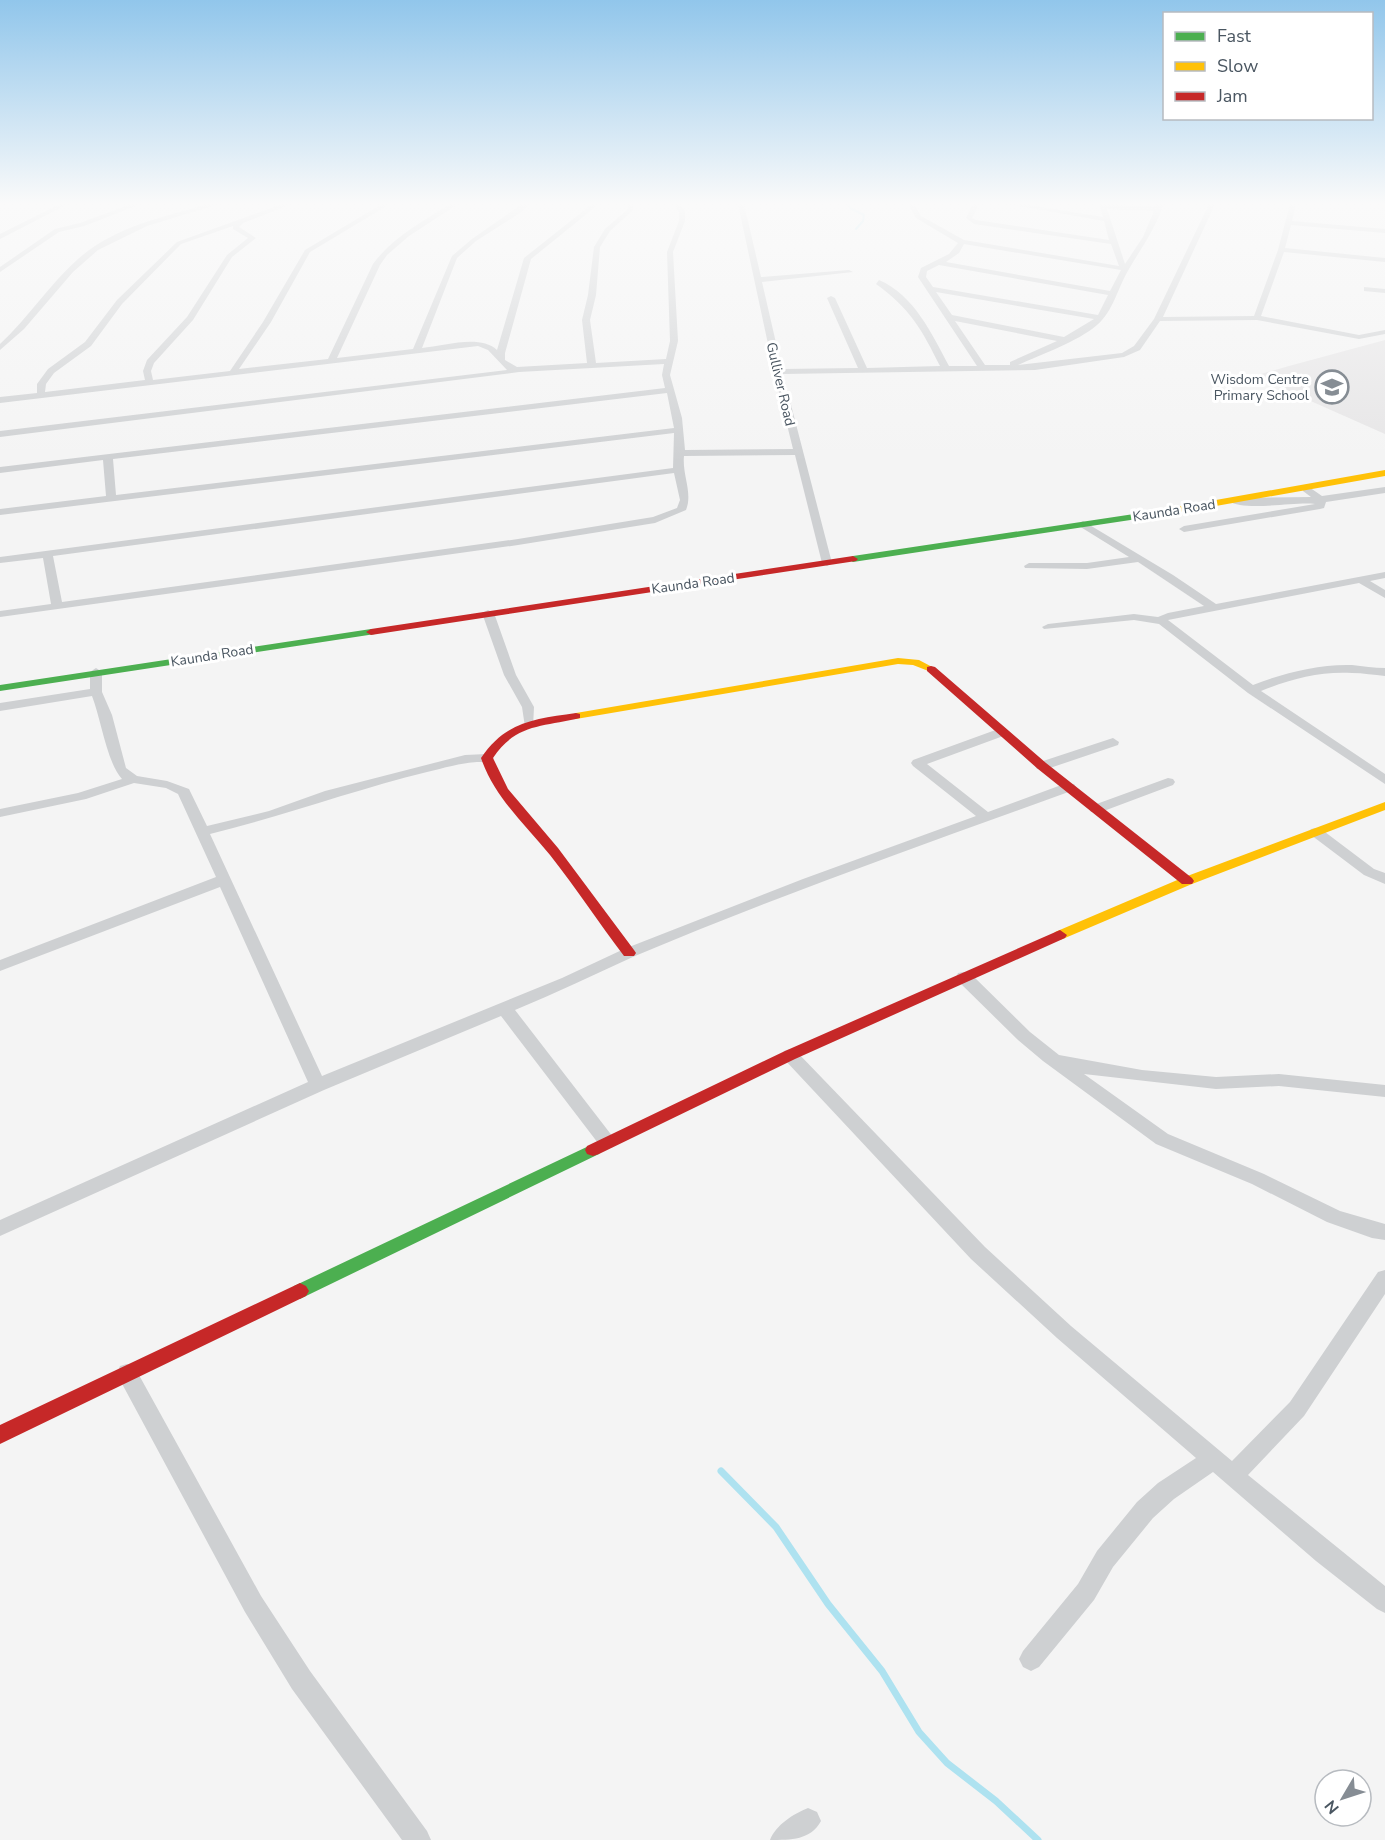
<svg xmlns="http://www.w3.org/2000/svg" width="1385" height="1840" font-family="'Nunito Sans',sans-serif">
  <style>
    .education { fill: #e6e5e6 }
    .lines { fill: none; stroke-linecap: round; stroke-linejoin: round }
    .stream-far1 { stroke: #aee2f0; stroke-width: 2 }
    .stream { stroke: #aee2f0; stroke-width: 7 }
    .street { fill: #ced0d2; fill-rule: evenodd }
    .fast { fill: #4caf50; fill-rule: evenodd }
    .slow { fill: #ffc107; fill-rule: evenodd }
    .jam { fill: #c62828; fill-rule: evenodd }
    .labels { text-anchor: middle; stroke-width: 6; stroke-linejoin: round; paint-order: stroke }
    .far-poi-label { font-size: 14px; fill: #4a5661; stroke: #fff; text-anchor: end }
    .far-street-label { font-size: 14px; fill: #4a5661; stroke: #fff }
  </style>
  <rect width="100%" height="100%" fill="#f4f4f4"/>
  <path class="education" d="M1385,340V434L1254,376L1289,366Z"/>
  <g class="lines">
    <path class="stream-far1" d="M848,204L850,208L864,215L863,221L856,229"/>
    <path class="stream" d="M721,1471L776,1527L828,1604L882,1671L919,1732L947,1763L996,1801L1038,1840"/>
    <path class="street" d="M60,204H68L0,239V234Z
      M131,204H141L84,226L59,232L0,272V267L55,229L80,223Z
      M208,204H219L147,226L98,250L73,272L24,329L0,350V344C28,318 49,285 78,259C114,227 163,217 208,204Z
      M282,204H292L243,223L239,227L256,238L232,257L193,320L154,363L151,371L153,380L230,371L263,322L305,250L382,204H390L310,252L271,322L239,369L328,359L373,264C393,237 422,222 450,204H458L409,236L387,255L380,265L337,358L413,349L452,256L472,239L522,204H529L523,211L476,241L457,258L422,348C444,346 480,334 497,350L524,258L592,204H599L531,259L505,353V360L517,367L587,363L582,320L588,295L594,247L605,229L628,209L627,204H633V210L610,231L600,247L596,295L590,320L596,363L666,359L670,341L667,252L679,221V212L674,204H680L685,212V221L673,252L678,341L670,375L682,418L685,450L793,449L774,372L738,204H744L761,277L849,270L853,272L762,282L782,369L858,368L827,298L831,296L835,298L867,368L940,366C922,330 910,308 876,284L879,280C914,295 932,334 949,366H977L918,277L921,268L949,254L958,243L916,218L908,204H914L921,216L964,240L1119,266L1111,244L974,224L966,218L973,204H979L972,218L976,220L1109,240L1104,221L1007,204H1023L1103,217L1099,204L1156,207L1157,204H1163C1157,227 1141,248 1129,269C1118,287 1113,312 1097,325C1077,342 1042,354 1018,365L1122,353L1134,346L1154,319L1209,204H1215L1163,317L1254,316L1278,250L1290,204H1296L1292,221L1385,229V233L1291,225L1285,248L1385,258V262L1284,252L1261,316L1359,335L1385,330V334L1359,339L1257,320L1160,321L1140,350L1124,357L1035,370L783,374L832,563L827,566L822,563L795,455L684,456C682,475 693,493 686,510L655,523L518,545L0,617V611L51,604L43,558L0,563V557L673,468L674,433L0,515V509L106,496L103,460L0,473V467L665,388L662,375L664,364L519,372L0,437V431L507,370L488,350L478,346L0,403V397L37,393V384L48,369L85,342L117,300L177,242ZM1107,209L1154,211L1143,237L1125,264ZM233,226V229L248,238L227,255L187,317L147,360L143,371L145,380L45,392L46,384L54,373L91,346L122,304L181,244ZM964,244L1121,270L1110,291L946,262L959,253ZM939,265L1108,295L1098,315L933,287L926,277L927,271ZM936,292L1094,319L1064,337L952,315ZM955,321L1057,341L1010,362V365H985ZM667,393L674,428L116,495L113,459ZM674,473L680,500L677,508L653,517L518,539L62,602L53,556Z
      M1364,287L1385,289V293L1364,291Z
      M1303,487H1309L1322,496L1385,487V493L1326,502L1324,508L1320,509L1184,532L1179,529L1184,526L1315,504C1297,501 1244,512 1229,501L1234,498L1311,497L1303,491Z
      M1083,521L1173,575L1216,604L1385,572V578L1370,581L1385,590V598L1359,583L1168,620L1253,685C1284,673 1318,664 1352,665C1363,666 1374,668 1385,668V676C1374,675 1363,673 1352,673C1321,671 1290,679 1261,691L1385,774V784L1248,693L1159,624L1134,620L1044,629L1042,627L1048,624L1134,614L1158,617L1168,613L1204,606L1138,562L1087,569L1025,568L1024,566L1029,563H1087L1129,557L1079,526L1078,524Z
      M488,610L494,613L516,675L534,707L533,727H525L522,707L504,675L482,613Z
      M96,668L102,672V692L112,715L126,768L137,776L167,781L189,789L207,826L269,811L325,791L465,755L487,754L494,758C489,763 483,762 477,762C460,763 444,768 427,772C354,790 283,816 210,834L322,1076L562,978L624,949L803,879L976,816L913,766L911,763L913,760L1001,728L1006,729L1007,732L1006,735L927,764L988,812L1064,784H1074L1076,787L1074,790C928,843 779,895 635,956C595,974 556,993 515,1010L613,1137L616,1142L613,1147L607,1149L601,1147L501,1016L324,1090L0,1236V1220L308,1082L220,887L0,971V960L216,877L178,794L166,788L134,783L86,799L0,817V809L78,793L122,779C107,763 101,719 92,696L0,711V703L90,689V672Z
      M1113,738L1119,742L1118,745L1047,769H1037L1035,766L1037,763Z
      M1168,778L1173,779L1175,782L1173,785L1101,812H1091L1089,809L1091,806Z
      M1316,828L1321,829L1374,869L1385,873V884L1364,875L1311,835L1309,832L1311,829Z
      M964,972L970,973L1030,1032L1059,1055L1142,1070L1216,1077L1279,1074L1385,1085V1097L1279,1086L1216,1089L1084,1074L1168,1134L1264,1174L1340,1211L1385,1224V1240L1372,1238L1327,1222L1252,1184L1156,1144L1043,1061L1018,1040L958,981L956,977L958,973Z
      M790,1049L796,1051L985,1247L1071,1326L1232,1461L1290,1402L1378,1272L1385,1270V1294L1304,1416L1248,1475L1385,1586V1613L1377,1609L1316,1561L1213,1472L1174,1499L1153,1518L1113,1567L1094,1600L1039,1667L1031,1671L1023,1667L1019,1659L1023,1651L1078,1584L1097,1551L1137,1502L1158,1483L1196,1458L1057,1338L971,1259L784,1059L782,1055L784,1051Z
      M127,1364L134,1366L261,1596L310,1671L427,1831L431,1840H402L292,1689L245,1612L120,1380L117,1373L120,1366Z
      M808,1808L817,1812L821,1821C811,1840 791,1840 770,1840C776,1825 793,1814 808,1808Z"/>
    <path class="fast" d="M1154,511L1159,514L1157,516L853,562L848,559L853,556Z
      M371,629L376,632L375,634L0,691V685Z
      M593,1144L599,1146L601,1150L599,1154L306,1296L300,1299L294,1296L291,1291L294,1286Z"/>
    <path class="slow" d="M1385,470V476L1154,517L1149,514L1154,511Z
      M898,658L919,660L936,669L931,672L913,665L898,664L576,719L570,716L576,713Z
      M1385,802V810L1192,884L1065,938L1060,940L1053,935L1055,932L1182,878Z"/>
    <path class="jam" d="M853,556L858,559L856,561L371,635L366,632L371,629Z
      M931,666L935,667L1046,763L1192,878L1194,881L1192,884H1182L1038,769L927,671V667Z
      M576,713L580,714V718C544,727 516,723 493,758L508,789L558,848L634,950L636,953L634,956H624C599,923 576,888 550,855C525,824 494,797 481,758C506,721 535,719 576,713Z
      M1060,930L1067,935L1065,938L795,1059L599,1154L593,1156L587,1154L585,1150L587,1146L785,1051Z
      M300,1283L306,1286L309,1291L306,1296L0,1444V1425Z"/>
  </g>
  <linearGradient id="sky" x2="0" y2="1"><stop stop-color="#91c6eb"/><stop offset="0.44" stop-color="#fafafa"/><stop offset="1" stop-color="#fafafa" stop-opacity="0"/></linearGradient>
  <rect width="1385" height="462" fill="url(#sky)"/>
  <defs>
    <g id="school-ring" transform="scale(1.725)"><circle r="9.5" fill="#fff" stroke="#868d94" stroke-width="1.5"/><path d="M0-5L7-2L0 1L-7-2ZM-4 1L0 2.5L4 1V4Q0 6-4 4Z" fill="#868d94"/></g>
  </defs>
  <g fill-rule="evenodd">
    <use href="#school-ring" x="1332" y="387"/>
  </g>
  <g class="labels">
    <g class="far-poi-label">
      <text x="1309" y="384">Wisdom Centre<tspan x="1309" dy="16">Primary School</tspan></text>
    </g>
    <g class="far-street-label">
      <text transform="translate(781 384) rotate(77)" y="5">Gulliver Road</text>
      <text transform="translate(1174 510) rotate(-9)" y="5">Kaunda Road</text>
      <text transform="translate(693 583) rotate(-8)" y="5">Kaunda Road</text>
      <text transform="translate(212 655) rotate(-9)" y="5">Kaunda Road</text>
    </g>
  </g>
  <rect x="1163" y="12" width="210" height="108" fill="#ffffff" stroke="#b7bbc0" stroke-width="1.5"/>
  <rect x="1175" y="32" width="30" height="9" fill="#4caf50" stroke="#b7bbc0" stroke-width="1.5"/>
  <text x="1217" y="42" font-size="18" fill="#4a5661">Fast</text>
  <rect x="1175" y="62" width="30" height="9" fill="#ffc107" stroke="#b7bbc0" stroke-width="1.5"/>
  <text x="1217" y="72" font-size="18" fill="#4a5661">Slow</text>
  <rect x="1175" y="92" width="30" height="9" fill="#c62828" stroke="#b7bbc0" stroke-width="1.5"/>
  <text x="1217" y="102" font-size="18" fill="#4a5661">Jam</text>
  <g transform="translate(1343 1798) rotate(231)"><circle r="28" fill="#ffffff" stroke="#b7bbc0" stroke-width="1.5"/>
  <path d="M0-4.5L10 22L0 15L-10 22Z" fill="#868d94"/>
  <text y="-9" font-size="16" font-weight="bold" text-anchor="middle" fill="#4a5661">N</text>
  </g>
</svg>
